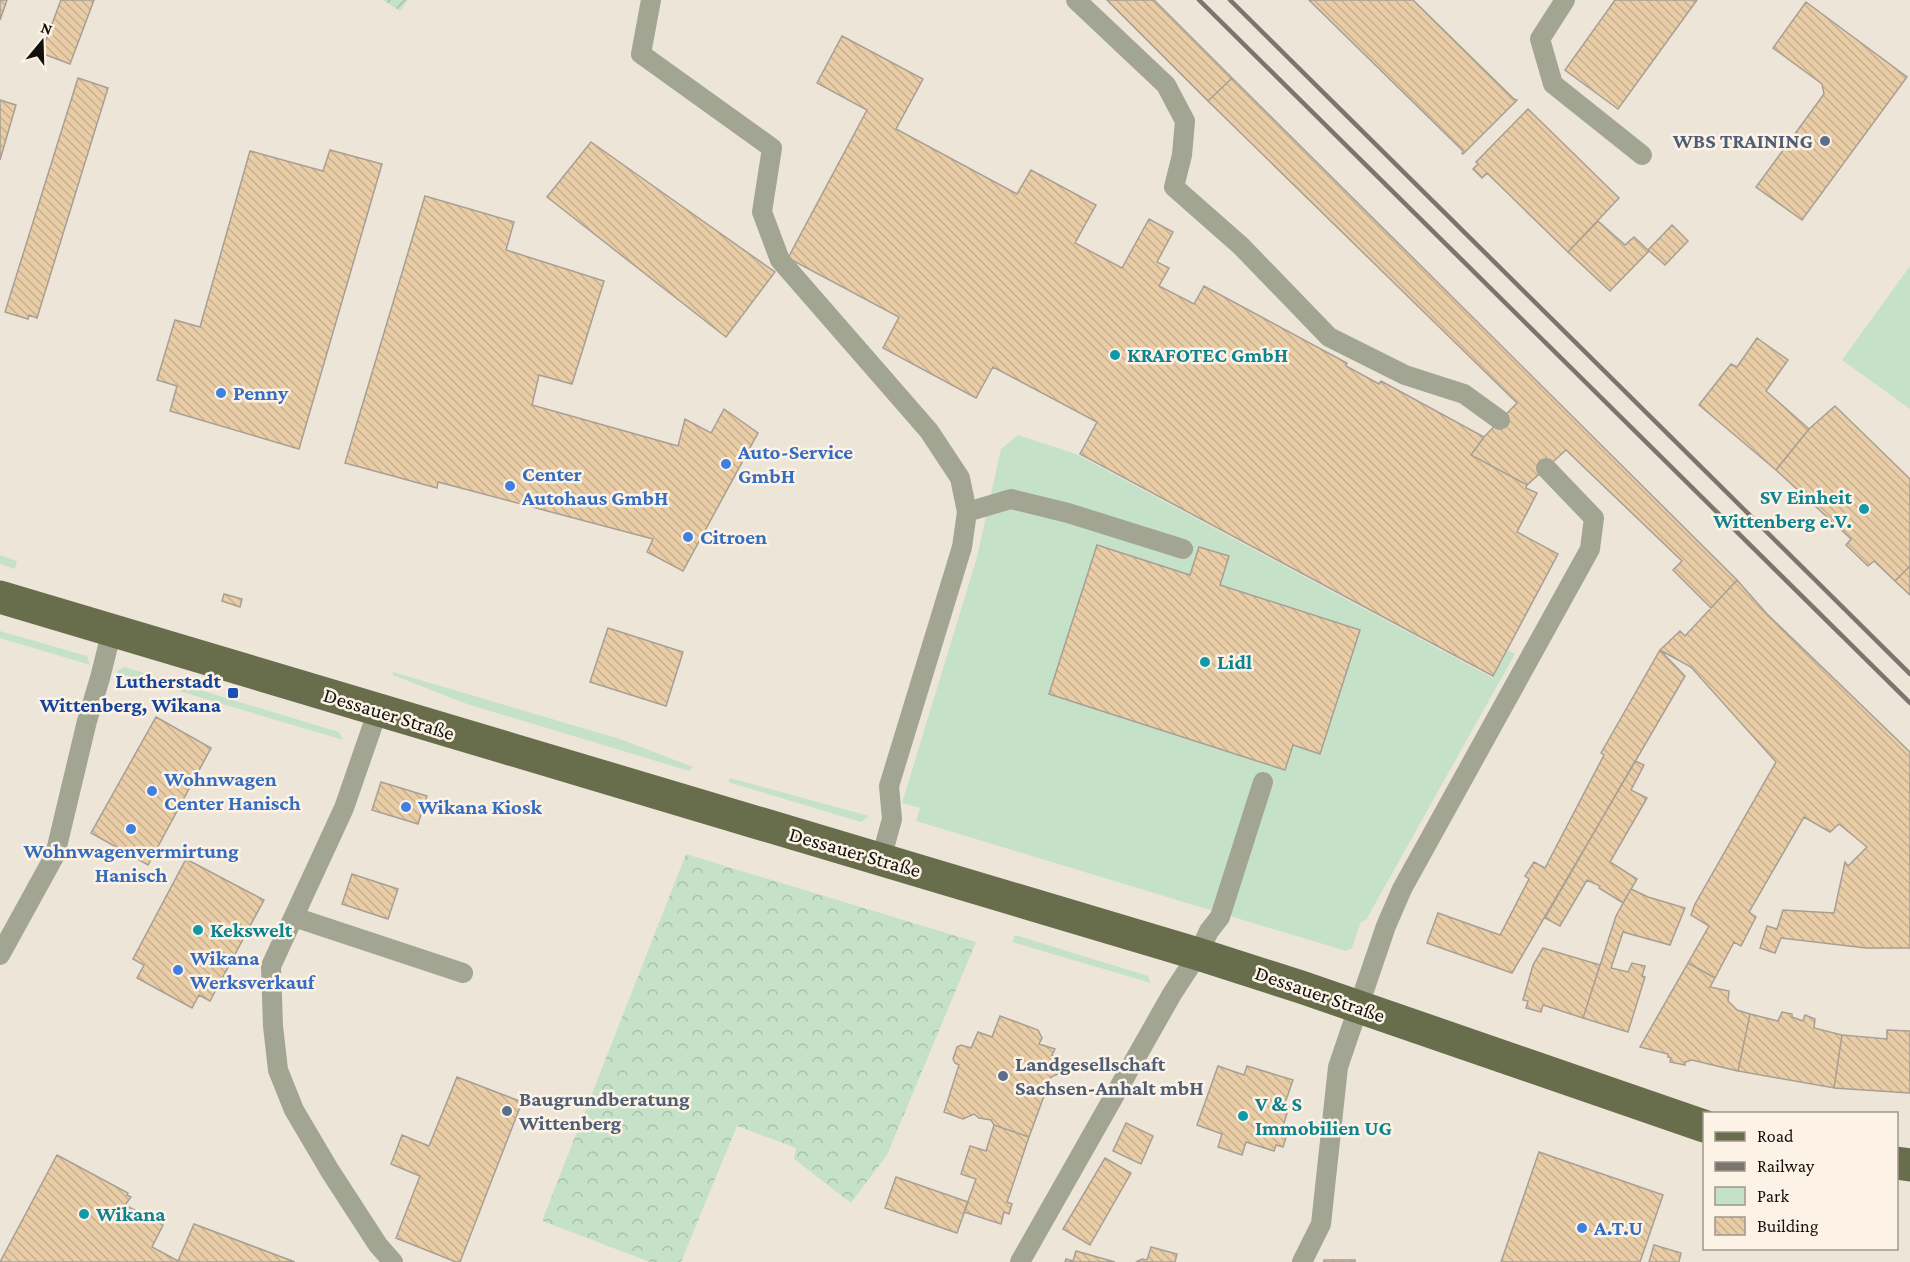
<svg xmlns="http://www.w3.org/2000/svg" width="1910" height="1262" font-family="'Crimson Pro',serif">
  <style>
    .green { fill: #c5e2c9 }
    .forest { fill: url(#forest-crowns) }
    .garden { fill: url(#garden-furrows) }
    .building { fill: url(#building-back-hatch); stroke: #a89f94; stroke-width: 1.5 }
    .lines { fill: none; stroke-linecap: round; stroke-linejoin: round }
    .lane { stroke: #a1a592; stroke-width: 20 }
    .primary { stroke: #686e4c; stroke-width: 33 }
    .rail { stroke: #7b756d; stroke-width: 4.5 }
    .service-dot { fill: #5c6f8a; stroke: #fcf2e6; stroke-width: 2 }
    .culture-dot { fill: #0f9aa8; stroke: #fcf2e6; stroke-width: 2 }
    .shop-dot { fill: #3f7fe0; stroke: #fcf2e6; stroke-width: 2 }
    .transit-dot { fill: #1a4fb4; stroke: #fcf2e6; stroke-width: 2 }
    .labels { text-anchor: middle; stroke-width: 5; stroke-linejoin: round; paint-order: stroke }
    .service-label { font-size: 21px; font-weight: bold; fill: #4e5e75; stroke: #fcf2e6; text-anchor: start }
    .culture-label { font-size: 21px; font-weight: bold; fill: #0d838f; stroke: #fcf2e6; text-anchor: start }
    .shop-label { font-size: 21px; font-weight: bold; fill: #366cbe; stroke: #fcf2e6; text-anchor: start }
    .transit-label { font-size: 21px; font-weight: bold; fill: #164399; stroke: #fcf2e6; text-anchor: end }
    .street-label { font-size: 21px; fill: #14110d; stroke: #fcf2e6 }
  </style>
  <defs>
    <pattern id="forest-crowns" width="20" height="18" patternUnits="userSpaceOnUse" patternTransform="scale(1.5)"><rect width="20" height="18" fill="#c5e2c9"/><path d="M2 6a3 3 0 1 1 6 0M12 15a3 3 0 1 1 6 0" fill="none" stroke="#a8c1ab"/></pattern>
    <pattern id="garden-furrows" width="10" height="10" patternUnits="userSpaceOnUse" patternTransform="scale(1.5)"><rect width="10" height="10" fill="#c5e2c9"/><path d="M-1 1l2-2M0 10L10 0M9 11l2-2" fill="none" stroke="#a8c1ab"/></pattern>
    <pattern id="building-back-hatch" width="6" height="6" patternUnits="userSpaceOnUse" patternTransform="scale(1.5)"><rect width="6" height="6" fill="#e9cda7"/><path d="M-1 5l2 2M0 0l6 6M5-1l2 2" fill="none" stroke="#c7af8f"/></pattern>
  </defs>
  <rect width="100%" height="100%" fill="#eee5d9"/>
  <path class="green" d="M1910,266V409L1842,360Z
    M1018,435L1076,454L1493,678L1508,650L1515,654L1366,920L1361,922L1352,948L1346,951L916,821L920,808L902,803L977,557L1001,449Z
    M0,555L17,561L15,569L0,564Z
    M0,631L87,656L90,665L0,638Z
    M124,667L339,732L343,740L115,672Z
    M393,672L620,739L693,767L689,771L464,703L393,675Z
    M730,778L869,816L861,822L728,782Z
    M1015,935L1148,976L1151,983L1012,942Z"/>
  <path class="forest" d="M686,854L976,942L887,1155L851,1203L794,1159L796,1148L737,1126L681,1262H650L542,1221Z"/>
  <path class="garden" d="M383,0H408L400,11Z"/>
  <path class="building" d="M0,0H7L0,20Z
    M61,0H94L70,64L41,53Z
    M1107,0H1154L1232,78L1208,101Z
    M1309,0H1413L1514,99L1517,100L1463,154L1462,153L1463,151Z
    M1615,0H1697L1618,109L1565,70Z
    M1806,2L1907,77L1802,220L1756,187L1824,94L1822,84L1773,48Z
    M842,36L923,79L896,129L1017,194L1031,170L1096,205L1075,243L1122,268L1149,219L1173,232L1157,262L1169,268L1159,286L1194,304L1204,286L1347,363L1346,366L1379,384L1381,381L1484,437L1471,455L1527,485L1526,488L1537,493L1517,532L1558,554L1493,676L1080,454L1097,422L993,367L976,398L883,348L899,317L788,258L867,110L817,83Z
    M78,78L108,88L37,318L29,315L28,319L5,312Z
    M1232,78L1737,580L1711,608L1673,570L1682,561L1566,450L1527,485L1471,455L1484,437L1517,403L1208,101Z
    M0,100L16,105L0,160Z
    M1528,109L1619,198L1568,252L1487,173L1482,178L1473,169L1478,164L1476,162Z
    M591,142L775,272L726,337L547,197Z
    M330,150L382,164L299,449L170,411L177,386L157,380L175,320L200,327L250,151L323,171Z
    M425,196L514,222L506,250L604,281L572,384L539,375L532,405L678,446L685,419L711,433L724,409L758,433L683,571L647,552L653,539L438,482L437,488L345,463Z
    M1598,221L1625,245L1634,237L1649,251L1610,291L1568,252Z
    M1672,225L1688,241L1665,265L1648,250Z
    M1757,338L1788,360L1766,391L1809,429L1776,470L1699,405L1731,364L1737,367Z
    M1835,406L1910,479V566L1895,581L1874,561L1868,566L1846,545L1851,539L1776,470L1809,429Z
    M1097,545L1190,575L1199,547L1229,556L1220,585L1360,630L1320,754L1293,745L1285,770L1049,694Z
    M1910,566V595L1895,581Z
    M1737,580L1767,614L1910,752V948H1866L1781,938L1775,953L1760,948L1767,926L1777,929L1783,910L1834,913L1845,862L1848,866L1867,847L1839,824L1830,832L1804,817L1749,912L1756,917L1741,946L1734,942L1715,978L1688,963L1709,926L1691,915L1695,904L1776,762L1691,667L1660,650L1680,631L1685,636Z
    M224,594L242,599L240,607L222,601Z
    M608,628L683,652L666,706L590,682Z
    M1660,650L1685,676L1512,973L1427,943L1438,913L1500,935L1529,879L1525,876L1534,862L1545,868L1604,755L1601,753Z
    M156,717L211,748L148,865L91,833Z
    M1635,761L1644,765L1631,790L1647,798L1610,862L1637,879L1623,903L1599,888L1600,886L1587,880L1560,926L1545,918Z
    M381,782L427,796L418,824L372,810Z
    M186,859L264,900L210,1001L199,995L192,1008L137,978L144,965L133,959Z
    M352,874L398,889L388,919L342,904Z
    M1631,889L1648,897L1685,908L1670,945L1623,932L1611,968L1628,972L1632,963L1645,966L1642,976L1645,977L1628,1032L1583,1018L1616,916Z
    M1543,948L1600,965L1583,1018L1543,1005L1541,1012L1526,1008L1528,1001L1523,1000L1533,965Z
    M1688,963L1715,978L1710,987L1729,991L1728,1001L1737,1010L1750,1014L1738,1071L1692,1060L1685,1062V1065L1670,1062L1671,1058L1668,1057V1054L1640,1047Z
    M1782,1012L1792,1014V1017L1803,1021L1805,1015L1815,1019L1814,1028L1842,1035L1834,1088L1738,1071L1750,1014L1778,1021Z
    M1000,1016L1038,1030L1042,1038L1039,1044L1055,1049L1052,1055L1058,1057L1062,1064L1058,1074L1051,1077L1029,1137L994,1125L991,1120L979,1118L974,1114L963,1119L944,1112L959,1065L955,1063L953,1059L957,1047L961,1045L971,1048L978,1032L992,1037Z
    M1887,1030L1910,1031V1093L1834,1088L1842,1035L1887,1039Z
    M1218,1066L1244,1075L1247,1066L1293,1080L1284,1106L1289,1107L1282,1129L1288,1131L1283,1147L1276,1145L1274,1151L1246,1142L1242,1155L1218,1147L1222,1134L1197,1125Z
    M457,1077L522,1102L460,1262H456L396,1238L420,1176L391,1164L402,1135L429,1146Z
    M1126,1123L1153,1136L1141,1164L1113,1151Z
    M994,1125L1029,1137L1007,1202L1012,1204L1009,1214L1004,1212L1001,1224L964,1212L976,1179L961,1174L970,1146L986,1151Z
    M1539,1152L1663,1195L1640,1262H1501Z
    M57,1155L128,1193L127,1195L131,1197L125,1205L163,1225L152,1247L178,1261L194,1224L295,1262H0Z
    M1105,1158L1131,1173L1090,1245L1063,1229Z
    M896,1177L968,1202L957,1233L885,1208Z
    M1654,1245L1681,1253L1679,1262H1649Z
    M1151,1247L1177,1254L1175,1262H1136L1142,1259L1147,1260Z
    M1076,1251L1115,1262H1065L1066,1259L1073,1261Z
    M1324,1260H1355V1262H1324Z"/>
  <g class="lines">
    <path class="lane" d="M651,0L641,54L772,148L762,212L780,260L929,431L960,478L967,512L962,547L889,786L892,819L881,859
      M1076,0L1166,85L1185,121L1182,155L1174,187L1241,246L1329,337L1405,375L1464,394L1500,420
      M1565,0L1540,39L1553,84L1642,155
      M967,512L1011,499L1068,513L1183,549
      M378,710L344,808L271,966L273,1026L278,1070L294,1110L330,1171L378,1245L393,1262
      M294,917L463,973
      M0,955L55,855L87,721L100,678L112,630
      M1020,1262L1172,994L1198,954L1209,931L1220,917L1263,782
      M1302,1262L1321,1224L1338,1067L1386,926L1402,889L1590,549L1594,518L1546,468"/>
    <path class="primary" d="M0,597L1198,954L1301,987L1704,1126
      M1896,1163L1910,1165"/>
    <path class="rail" d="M1199,0L1910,703
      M1230,0L1910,674"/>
  </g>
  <g class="service-dot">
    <circle cx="1825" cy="141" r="6"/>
    <circle cx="1003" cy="1076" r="6"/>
    <circle cx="507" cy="1111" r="6"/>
  </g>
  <g class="culture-dot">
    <circle cx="1115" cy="355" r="6"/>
    <circle cx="1864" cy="509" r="6"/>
    <circle cx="1205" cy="662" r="6"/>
    <circle cx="198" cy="930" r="6"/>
    <circle cx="1243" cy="1116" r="6"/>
    <circle cx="84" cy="1214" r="6"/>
  </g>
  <g class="shop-dot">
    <circle cx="221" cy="393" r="6"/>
    <circle cx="726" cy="464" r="6"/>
    <circle cx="510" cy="486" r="6"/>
    <circle cx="688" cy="537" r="6"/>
    <circle cx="152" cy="791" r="6"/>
    <circle cx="406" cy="807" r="6"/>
    <circle cx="131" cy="829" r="6"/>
    <circle cx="178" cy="970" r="6"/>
    <circle cx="1582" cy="1228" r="6"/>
  </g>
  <rect class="transit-dot" x="227" y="687" width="12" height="12" rx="3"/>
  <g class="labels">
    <g class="service-label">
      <text x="1813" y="148" text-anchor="end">WBS TRAINING</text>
      <text x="1015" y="1071">Landgesellschaft<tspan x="1015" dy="24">Sachsen-Anhalt mbH</tspan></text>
      <text x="519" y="1106">Baugrundberatung<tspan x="519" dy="24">Wittenberg</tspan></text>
    </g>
    <g class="culture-label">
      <text x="1127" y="362">KRAFOTEC GmbH</text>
      <text x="1852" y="504" text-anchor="end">SV Einheit<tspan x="1852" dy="24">Wittenberg e.V.</tspan></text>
      <text x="1217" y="669">Lidl</text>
      <text x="210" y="937">Kekswelt</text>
      <text x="1255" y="1111">V &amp; S<tspan x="1255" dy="24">Immobilien UG</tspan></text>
      <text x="96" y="1221">Wikana</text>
    </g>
    <g class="shop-label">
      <text x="233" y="400">Penny</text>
      <text x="738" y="459">Auto-Service<tspan x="738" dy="24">GmbH</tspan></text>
      <text x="522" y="481">Center<tspan x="522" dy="24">Autohaus GmbH</tspan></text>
      <text x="700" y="544">Citroen</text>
      <text x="164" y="786">Wohnwagen<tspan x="164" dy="24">Center Hanisch</tspan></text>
      <text x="418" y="814">Wikana Kiosk</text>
      <text x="131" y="858" text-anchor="middle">Wohnwagenvermirtung<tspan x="131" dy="24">Hanisch</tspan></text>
      <text x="190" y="965">Wikana<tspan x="190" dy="24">Werksverkauf</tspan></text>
      <text x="1594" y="1235">A.T.U</text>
    </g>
    <g class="transit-label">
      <text x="221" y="688">Lutherstadt<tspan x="221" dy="24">Wittenberg, Wikana</tspan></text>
    </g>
    <g class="street-label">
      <text transform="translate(389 714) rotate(17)" y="7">Dessauer Straße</text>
      <text transform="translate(855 852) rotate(16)" y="7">Dessauer Straße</text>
      <text transform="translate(1320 994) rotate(19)" y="7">Dessauer Straße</text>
    </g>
  </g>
  <rect x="1703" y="1112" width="195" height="138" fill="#fcf2e6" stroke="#9f988f" stroke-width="1.5"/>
  <rect x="1715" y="1132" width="30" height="9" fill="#686e4c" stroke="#9f988f" stroke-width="1.5"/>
  <text x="1757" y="1142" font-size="18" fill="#14110d">Road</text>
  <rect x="1715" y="1162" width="30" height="9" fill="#7b756d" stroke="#9f988f" stroke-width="1.5"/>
  <text x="1757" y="1172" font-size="18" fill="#14110d">Railway</text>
  <rect x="1715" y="1187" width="30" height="18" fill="#c5e2c9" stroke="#9f988f" stroke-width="1.5"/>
  <text x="1757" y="1202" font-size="18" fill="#14110d">Park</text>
  <rect x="1715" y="1217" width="30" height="18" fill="url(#building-back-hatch)" stroke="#9f988f" stroke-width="1.5"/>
  <text x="1757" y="1232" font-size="18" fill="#14110d">Building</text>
  <g transform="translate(42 42) rotate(19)" stroke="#fcf2e6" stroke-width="4.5" paint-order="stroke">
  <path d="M0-4.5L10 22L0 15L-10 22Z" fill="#14110d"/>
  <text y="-9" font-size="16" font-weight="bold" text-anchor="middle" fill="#14110d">N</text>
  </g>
</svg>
